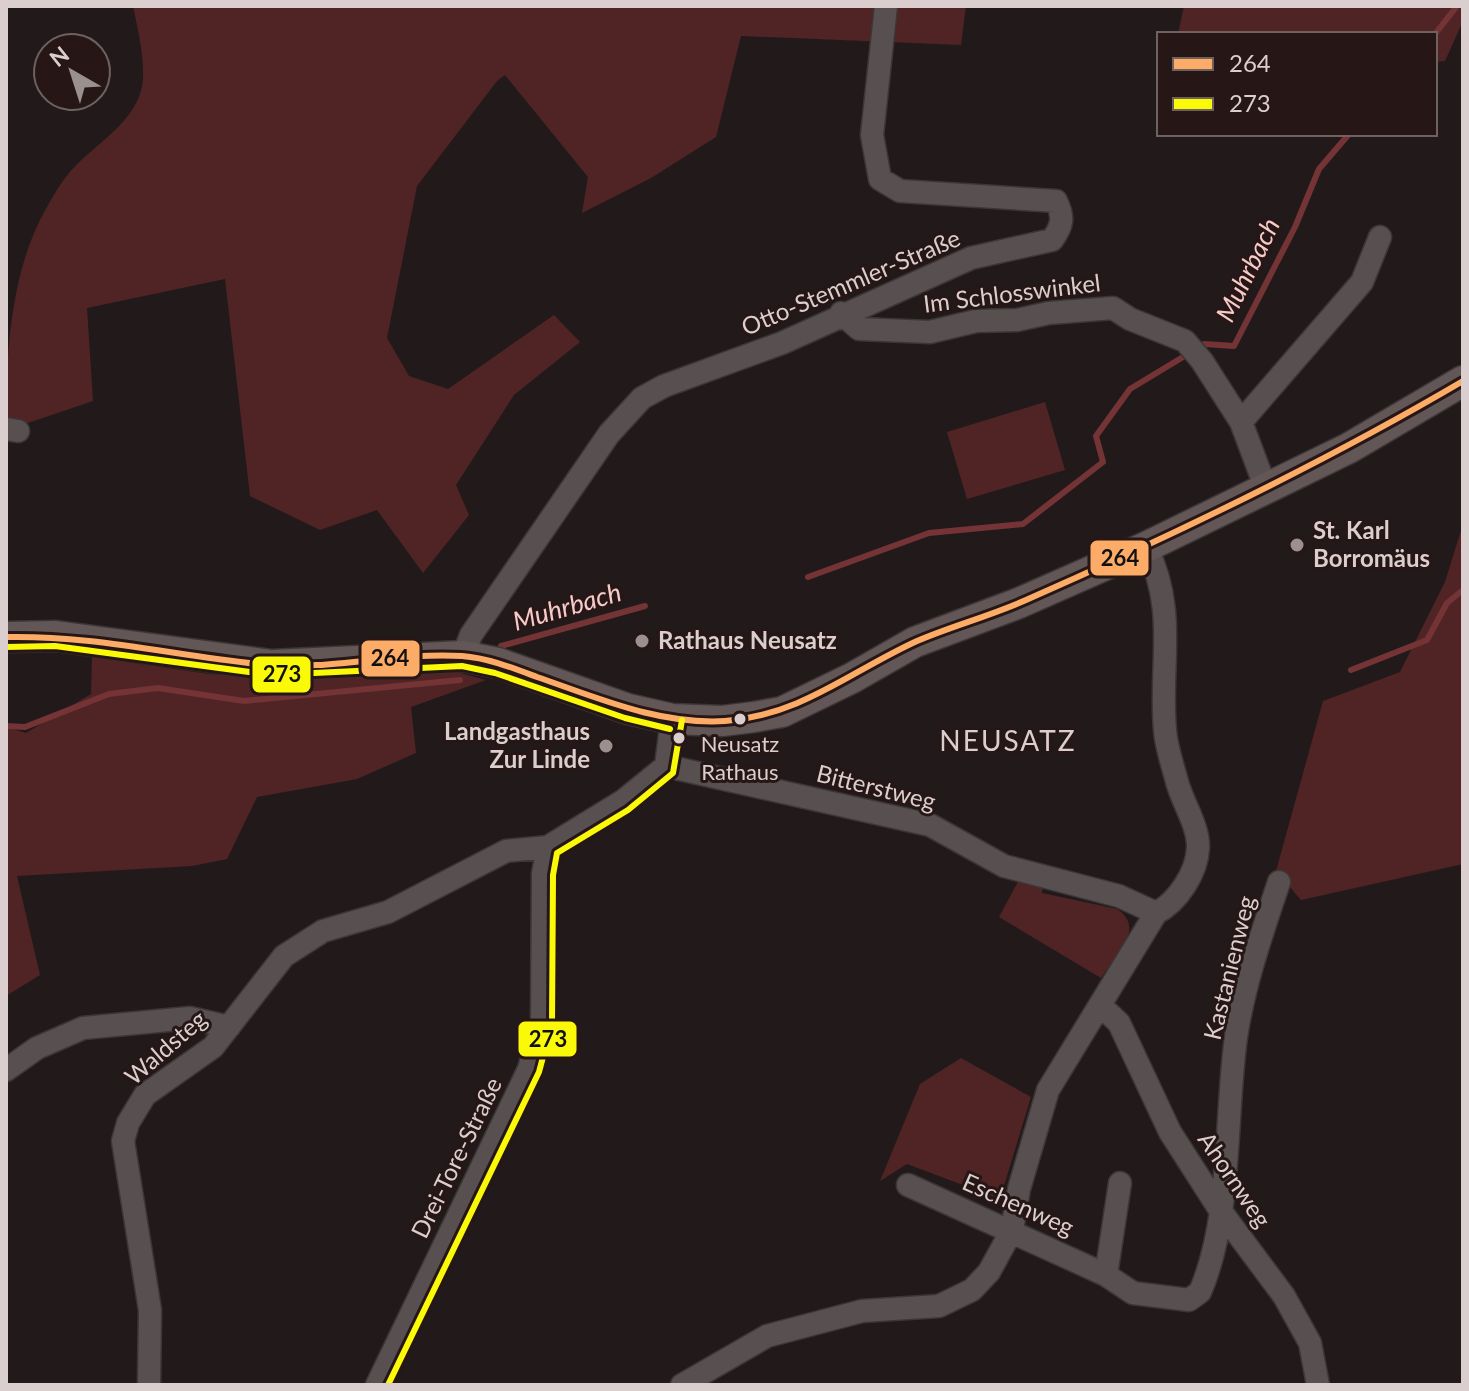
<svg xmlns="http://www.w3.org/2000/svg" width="1469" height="1391" font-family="Lato,sans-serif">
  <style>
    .green { fill: #502425 }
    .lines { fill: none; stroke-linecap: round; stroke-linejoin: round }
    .stream { stroke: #743335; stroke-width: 6 }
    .street-casing { stroke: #3c3636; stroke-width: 25 }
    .secondary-casing { stroke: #3c3636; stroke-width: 33 }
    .street { stroke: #585050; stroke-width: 22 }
    .secondary { stroke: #625656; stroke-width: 30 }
    .bus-1-casing { stroke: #261716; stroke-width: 12 }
    .bus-2-casing { stroke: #261716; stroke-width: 12 }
    .bus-1 { stroke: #fcac66; stroke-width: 6 }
    .bus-2 { stroke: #fafa08; stroke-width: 6 }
    .poi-dot { fill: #9a908f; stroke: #261716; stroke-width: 3 }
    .bus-dot { fill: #dacfce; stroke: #261716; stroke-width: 3 }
    .labels { text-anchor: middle; stroke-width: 6; stroke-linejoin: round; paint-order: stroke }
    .bus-label { font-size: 22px; fill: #dacfce; stroke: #261716 }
    .street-label { font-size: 24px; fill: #dacfce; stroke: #261716 }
    .poi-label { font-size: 24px; font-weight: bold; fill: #dacfce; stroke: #261716; text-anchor: start }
    .water-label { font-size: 26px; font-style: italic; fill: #f7cbc9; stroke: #261716 }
    .quarter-label { font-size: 28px; letter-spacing: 2px; fill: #dacfce; stroke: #261716 }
    .line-badge { stroke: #261716; stroke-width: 3 }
    .pale-badge-label { font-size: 22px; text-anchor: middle; font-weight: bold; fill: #111 }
  </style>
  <rect width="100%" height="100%" fill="#221a1a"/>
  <path class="green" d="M133,6H966L961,45L741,36L716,137L651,178L582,213L588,177L505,75L497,81L417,186L387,338L409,376L448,389L554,315L580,342L514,395L456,485L469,515L423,573L377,510L320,530L250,496L225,279L87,308L93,401L19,426L6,424C6,358 10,281 40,220C48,205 58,186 69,173C93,144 140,122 143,79C144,54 138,30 133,6Z
    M1184,6H1463V21L1445,61L1435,62V34H1178Z
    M1045,402L1065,470L967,499L947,432Z
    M1463,524V864L1301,900L1276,871L1323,701L1400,672L1445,582Z
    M92,657L209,674L303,679L449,670L486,680L411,707L416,753L357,779L257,797L227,859L192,866L17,876L40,975L6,996V727L26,733L91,694Z
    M1020,878L1043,886L1042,893L1117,909C1147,929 1114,957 1101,978L999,917Z
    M961,1058L1031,1097L1000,1199L907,1164L880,1181L920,1084Z"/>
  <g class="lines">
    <path class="stream" d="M1435,34L1457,6
      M1197,348L1204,344L1234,346L1295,227L1319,169L1349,134
      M808,577L929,533L1023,524L1103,462L1096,436L1130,389L1188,354
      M501,646L645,606
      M1351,670L1427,640L1447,603L1463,590
      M6,726L25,727L109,694L158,688L244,701L460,680"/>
    <g class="street-casing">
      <path id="street" d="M841,313L859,329L930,332L976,321L1017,320L1049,313L1113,308L1130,319L1185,341L1202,361L1241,422L1265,486
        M1241,422L1362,282L1380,237
        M6,429L18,431
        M463,656L471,635L609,434L642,398L664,386L782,343L971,258L1052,240C1063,225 1064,217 1056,201L900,191L880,179L872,135L886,6
        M666,766L930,825L1004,866L1119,896L1156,913
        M1101,1006L1119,1023L1170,1132L1220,1210L1284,1296L1310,1343L1318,1385
        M6,1070L37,1048L83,1028L190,1018L229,1027
        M908,1185L1106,1275L1133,1293L1189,1300L1200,1292C1232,1218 1225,1116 1236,1037C1244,984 1262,933 1279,882
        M1106,1275L1120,1183
        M149,1385L150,1310L123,1141L128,1123L145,1095L213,1047L284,956L323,931L388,912L506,851L548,847L623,801L666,766L672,719
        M377,1385L529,1069L542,1022L543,874L548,847
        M682,1385L767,1336L862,1311L939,1306L972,1290L989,1272L1012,1230L1019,1189L1048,1090L1156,913C1178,902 1197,872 1198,848C1199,825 1181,801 1176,778C1172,763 1166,746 1165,730C1159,666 1178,611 1146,547"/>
    </g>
    <g class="secondary-casing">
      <path id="secondary" d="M6,637L56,636L272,665L463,656L498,663L628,709L672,719L722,721L754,717L782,712L852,678L915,642L1019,603L1146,547L1349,448L1463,381"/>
    </g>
    <use href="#street" class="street"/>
    <use href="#secondary" class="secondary"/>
    <g class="bus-1-casing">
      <path id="bus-1" d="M6,637C95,635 180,657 268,665C332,670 398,652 462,656C488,658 513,668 537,677C598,698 659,725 725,721C802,715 849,672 917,641C952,626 990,616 1026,600C1176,534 1322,464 1463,381"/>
    </g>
    <g class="bus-2-casing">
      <path id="bus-2" d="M6,647L55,646L272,675L462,666L495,673L625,718L670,729
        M388,1385L539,1072L552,1023L553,875L557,853L628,810L673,773L682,720"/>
    </g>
    <use href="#bus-1" class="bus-1"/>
    <use href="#bus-2" class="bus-2"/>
  </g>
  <g class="poi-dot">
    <circle cx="1297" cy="545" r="8"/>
    <circle cx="642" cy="641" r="8"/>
    <circle cx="606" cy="746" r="8"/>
  </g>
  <g class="bus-dot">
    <circle cx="740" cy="719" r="7"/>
    <circle cx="679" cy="738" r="7"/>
  </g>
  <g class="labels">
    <g class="bus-label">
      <text x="740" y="752">Neusatz<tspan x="740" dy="28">Rathaus</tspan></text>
    </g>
    <g class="street-label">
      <text transform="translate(851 283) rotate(-23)" y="8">Otto-Stemmler-Straße</text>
      <text transform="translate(1012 294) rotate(-7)" y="8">Im Schlosswinkel</text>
      <text transform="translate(876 788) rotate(14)" y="8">Bitterstweg</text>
      <text transform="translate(1230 968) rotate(-76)" y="8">Kastanienweg</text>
      <text transform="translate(166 1048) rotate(-41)" y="8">Waldsteg</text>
      <text transform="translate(457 1158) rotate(-64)" y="8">Drei-Tore-Straße</text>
      <text transform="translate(1234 1180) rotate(56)" y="8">Ahornweg</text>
      <text transform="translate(1018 1205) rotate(24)" y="8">Eschenweg</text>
    </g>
    <g class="poi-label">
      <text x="1313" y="539">St. Karl<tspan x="1313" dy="28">Borromäus</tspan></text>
      <text x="658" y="649">Rathaus Neusatz</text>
      <text x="590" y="740" text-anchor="end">Landgasthaus<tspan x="590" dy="28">Zur Linde</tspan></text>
    </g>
    <g class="water-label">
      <text transform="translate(1248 270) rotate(-64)" y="9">Muhrbach</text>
      <text transform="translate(567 607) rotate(-16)" y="9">Muhrbach</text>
    </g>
    <g class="quarter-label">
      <text x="1008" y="751">NEUSATZ</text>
    </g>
  </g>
  <g class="line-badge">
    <rect x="1089" y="539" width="61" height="38" rx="8" fill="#fcac66"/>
    <rect x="360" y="639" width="61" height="39" rx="8" fill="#fcac66"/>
    <rect x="251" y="655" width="61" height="39" rx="8" fill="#fafa08"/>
    <rect x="517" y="1020" width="61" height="38" rx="8" fill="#fafa08"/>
  </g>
  <g class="pale-badge-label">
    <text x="1120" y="566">264</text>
    <text x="390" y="666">264</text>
    <text x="282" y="682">273</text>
    <text x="548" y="1047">273</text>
  </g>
  <rect width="1469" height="1391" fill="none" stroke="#dacfce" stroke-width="16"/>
  <rect x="1157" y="32" width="280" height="104" fill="#261716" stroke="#6e6160" stroke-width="2"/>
  <rect x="1173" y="58" width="40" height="12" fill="#fcac66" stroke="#6e6160" stroke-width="2"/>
  <text x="1229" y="72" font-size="24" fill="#dacfce">264</text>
  <rect x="1173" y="98" width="40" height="12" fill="#fafa08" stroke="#6e6160" stroke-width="2"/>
  <text x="1229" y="112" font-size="24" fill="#dacfce">273</text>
  <g transform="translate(72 72) rotate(321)"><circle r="38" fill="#261716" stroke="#6e6160" stroke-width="2"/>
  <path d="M0-6L14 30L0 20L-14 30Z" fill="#9a908f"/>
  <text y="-12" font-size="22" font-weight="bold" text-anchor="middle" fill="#dacfce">N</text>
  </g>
</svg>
